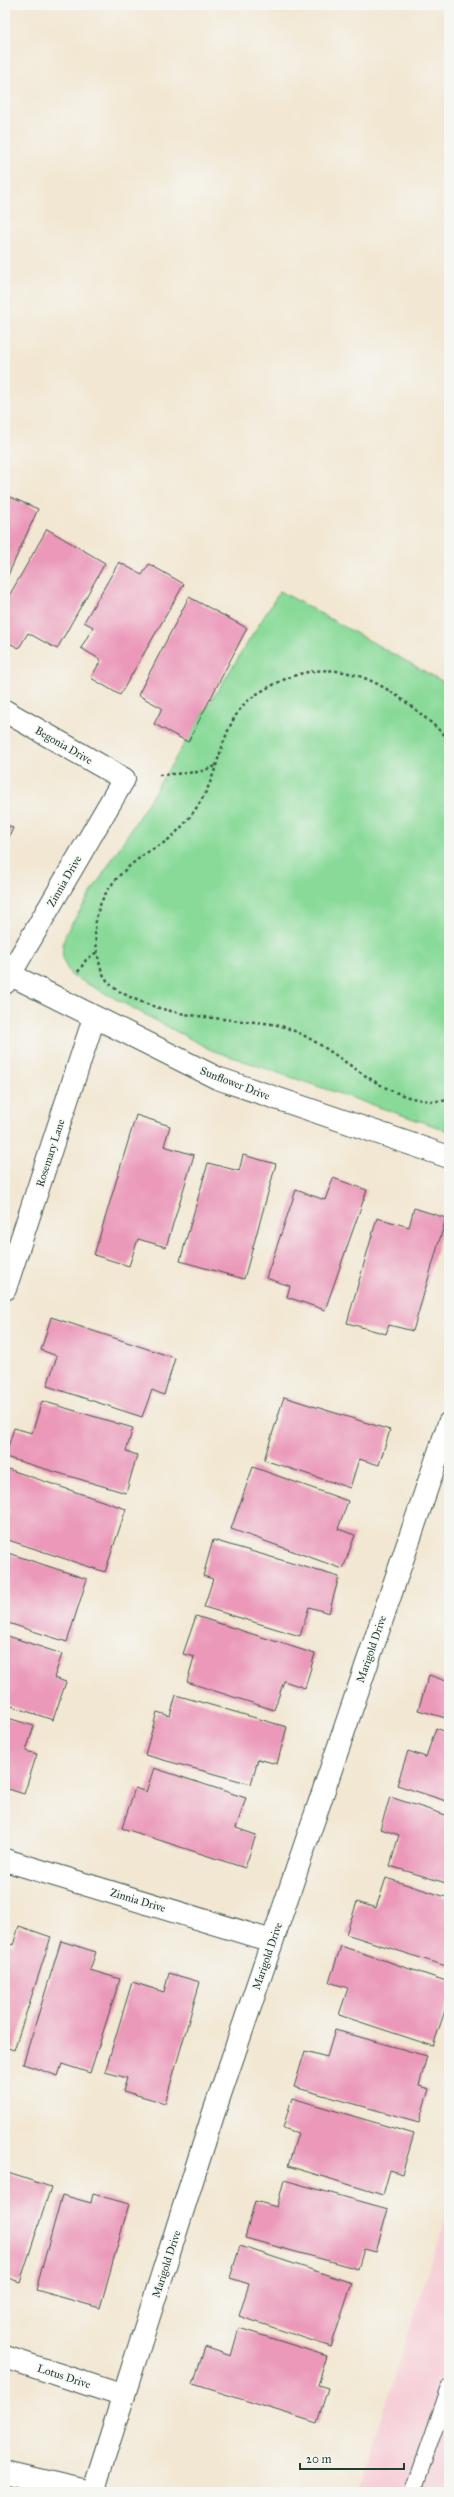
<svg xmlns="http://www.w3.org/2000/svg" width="454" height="2497" font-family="'IM FELL Great Primer',serif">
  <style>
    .built { fill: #f6cfd7 }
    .green { fill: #89da99; stroke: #548c66 }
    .building { fill: #eb98b9 }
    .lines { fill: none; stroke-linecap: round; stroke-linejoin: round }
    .service-casing { stroke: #3f564c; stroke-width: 17 }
    .minor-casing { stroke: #3f564c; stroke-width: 24 }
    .path { stroke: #3f564c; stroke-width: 2.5; stroke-dasharray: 3 3; stroke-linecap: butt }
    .service { stroke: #fff; stroke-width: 15 }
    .minor { stroke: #fff; stroke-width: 22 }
    .labels { text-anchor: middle; stroke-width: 3; stroke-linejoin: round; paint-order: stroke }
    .street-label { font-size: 11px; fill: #1f3d34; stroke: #f6f6f2 }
  </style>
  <rect width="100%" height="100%" fill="#f6f6f2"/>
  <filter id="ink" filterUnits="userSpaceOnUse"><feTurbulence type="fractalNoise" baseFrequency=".025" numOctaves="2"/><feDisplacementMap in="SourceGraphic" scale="8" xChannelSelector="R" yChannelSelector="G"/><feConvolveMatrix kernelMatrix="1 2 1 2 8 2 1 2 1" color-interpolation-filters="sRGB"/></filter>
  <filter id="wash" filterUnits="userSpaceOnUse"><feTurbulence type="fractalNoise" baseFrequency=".012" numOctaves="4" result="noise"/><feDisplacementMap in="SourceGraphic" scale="16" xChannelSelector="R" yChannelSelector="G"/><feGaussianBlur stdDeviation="0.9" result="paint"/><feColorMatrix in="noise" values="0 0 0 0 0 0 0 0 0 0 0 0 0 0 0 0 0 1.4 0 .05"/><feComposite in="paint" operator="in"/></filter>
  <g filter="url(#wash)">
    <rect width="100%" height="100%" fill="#f2e7d2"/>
    <path class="built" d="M449,2209V2492H357L373,2442Z"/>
    <path class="green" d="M280,591L449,685V1131L211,1050L71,975C60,957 61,952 66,933Z"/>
    <g id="blocks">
      <path class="building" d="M8,496L38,509L5,582V503Z
        M47,529L105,563L57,649L28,633L19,648L5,641V603Z
        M119,562L142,575L149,564L184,584L120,695L91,678L101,660L81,648L93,627L84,622Z
        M189,597L247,628L188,742L154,724L162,708L138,695Z
        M5,824L13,828L5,846Z
        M136,1115L170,1126L164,1146L194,1155L166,1247L138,1239L129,1266L94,1255Z
        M243,1155L276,1164L244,1279L180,1261L208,1163L239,1171Z
        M333,1178L367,1190L325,1310L287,1297L290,1286L266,1278L296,1190L325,1200Z
        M414,1208L446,1218L413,1331L389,1325L386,1334L347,1323L377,1218L409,1227Z
        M51,1317L175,1358L164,1395L152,1390L142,1417L47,1386L57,1356L41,1350Z
        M284,1397L390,1430L379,1465L359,1459L350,1488L264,1460Z
        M42,1401L133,1428L126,1451L137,1455L126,1493L5,1457L14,1428L32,1433Z
        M253,1467L348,1501L338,1529L355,1535L343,1569L231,1529Z
        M5,1468L126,1509L105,1572L5,1539V1525L10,1510L5,1508Z
        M213,1540L339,1577L329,1613L309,1607L300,1636L204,1607L213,1579L203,1576Z
        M5,1552L87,1579L67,1642L5,1622Z
        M196,1616L315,1654L305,1688L284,1681L274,1710L187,1682L194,1657L183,1654Z
        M5,1635L62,1654L54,1678L66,1682L53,1720L5,1704Z
        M429,1675L449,1682V1719L418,1710Z
        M176,1695L287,1727L277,1764L258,1759L251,1784L145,1755L157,1712L170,1716Z
        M5,1717L34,1726L26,1751L37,1754L24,1794L5,1788Z
        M436,1728L449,1733V1802L397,1785L408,1751L426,1757Z
        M154,1768L246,1798L236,1828L256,1835L245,1868L122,1828L135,1788L146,1792Z
        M390,1797L449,1816V1884L390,1866L399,1835L380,1829Z
        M386,1878L449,1898V1967L346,1934L357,1902L376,1908Z
        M19,1926L51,1937L14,2050L5,2047V1942L13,1945Z
        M61,1941L96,1952L90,1970L120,1979L90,2073L62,2064L58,2076L23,2064Z
        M341,1946L449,1982V1999L433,2046L339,2015L348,1988L329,1982Z
        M169,1973L200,1982L165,2103L123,2091L127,2078L105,2072L132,1982L164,1992Z
        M335,2030L427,2056L419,2086L429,2089L419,2122L294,2087L305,2051L327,2057Z
        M292,2098L414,2134L402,2174L390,2170L383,2195L288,2166L298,2133L283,2128Z
        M5,2172L51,2187L20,2282L5,2277Z
        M284,2180L388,2209L376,2252L364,2249L358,2269L245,2238L255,2201L277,2207Z
        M93,2194L129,2204L100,2308L36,2290L62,2195L91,2203Z
        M240,2246L352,2283L331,2347L239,2316L249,2284L230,2278Z
        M239,2328L327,2356L318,2385L328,2388L317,2423L193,2384L205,2347L231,2356Z"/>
    </g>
  </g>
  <g filter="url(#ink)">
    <use href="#blocks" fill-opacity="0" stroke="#3f564c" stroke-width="1"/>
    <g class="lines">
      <g class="service-casing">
        <path id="service" d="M413,2492L449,2388"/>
      </g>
      <g class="minor-casing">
        <path id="minor" d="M5,711L124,779L5,983
          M9,974L217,1078L449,1157
          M5,1289L94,1018
          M5,1860L272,1941
          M5,2357L124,2396
          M5,2472L91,2492
          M93,2492L213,2115L449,1423"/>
      </g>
      <path class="path" d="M449,739C401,695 348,648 279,682C263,690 247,698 238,712C220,739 218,772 202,799C193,814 182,828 169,839C162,845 153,848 145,854C115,875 90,903 96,943C98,955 99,969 106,979C111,987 120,992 128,996C164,1014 203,1017 242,1021C256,1022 272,1023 284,1027C341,1046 384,1110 449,1100
        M159,775L199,772L216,766
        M78,972L86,960L98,951"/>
      <use href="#service" class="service"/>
      <use href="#minor" class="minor"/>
    </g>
  </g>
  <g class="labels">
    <g class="street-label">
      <text transform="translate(64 745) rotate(30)" y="4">Begonia Drive</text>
      <text transform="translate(64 881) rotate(-60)" y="4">Zinnia Drive</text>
      <text transform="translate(235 1083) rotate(21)" y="4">Sunflower Drive</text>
      <text transform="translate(50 1153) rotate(-72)" y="4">Rosemary Lane</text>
      <text transform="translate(371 1649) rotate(-71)" y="4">Marigold Drive</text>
      <text transform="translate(138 1900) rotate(17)" y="4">Zinnia Drive</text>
      <text transform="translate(267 1956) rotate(-71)" y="4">Marigold Drive</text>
      <text transform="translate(166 2264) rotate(-72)" y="4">Marigold Drive</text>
      <text transform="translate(64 2376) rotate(18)" y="4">Lotus Drive</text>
    </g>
  </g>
  <rect width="454" height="2497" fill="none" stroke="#f6f6f2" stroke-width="20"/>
  <path d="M300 2463v6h104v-6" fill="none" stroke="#1f3d34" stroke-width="2"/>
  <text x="306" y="2463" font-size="12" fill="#1f3d34" stroke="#f6f6f2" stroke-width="3" paint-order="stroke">20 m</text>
</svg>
